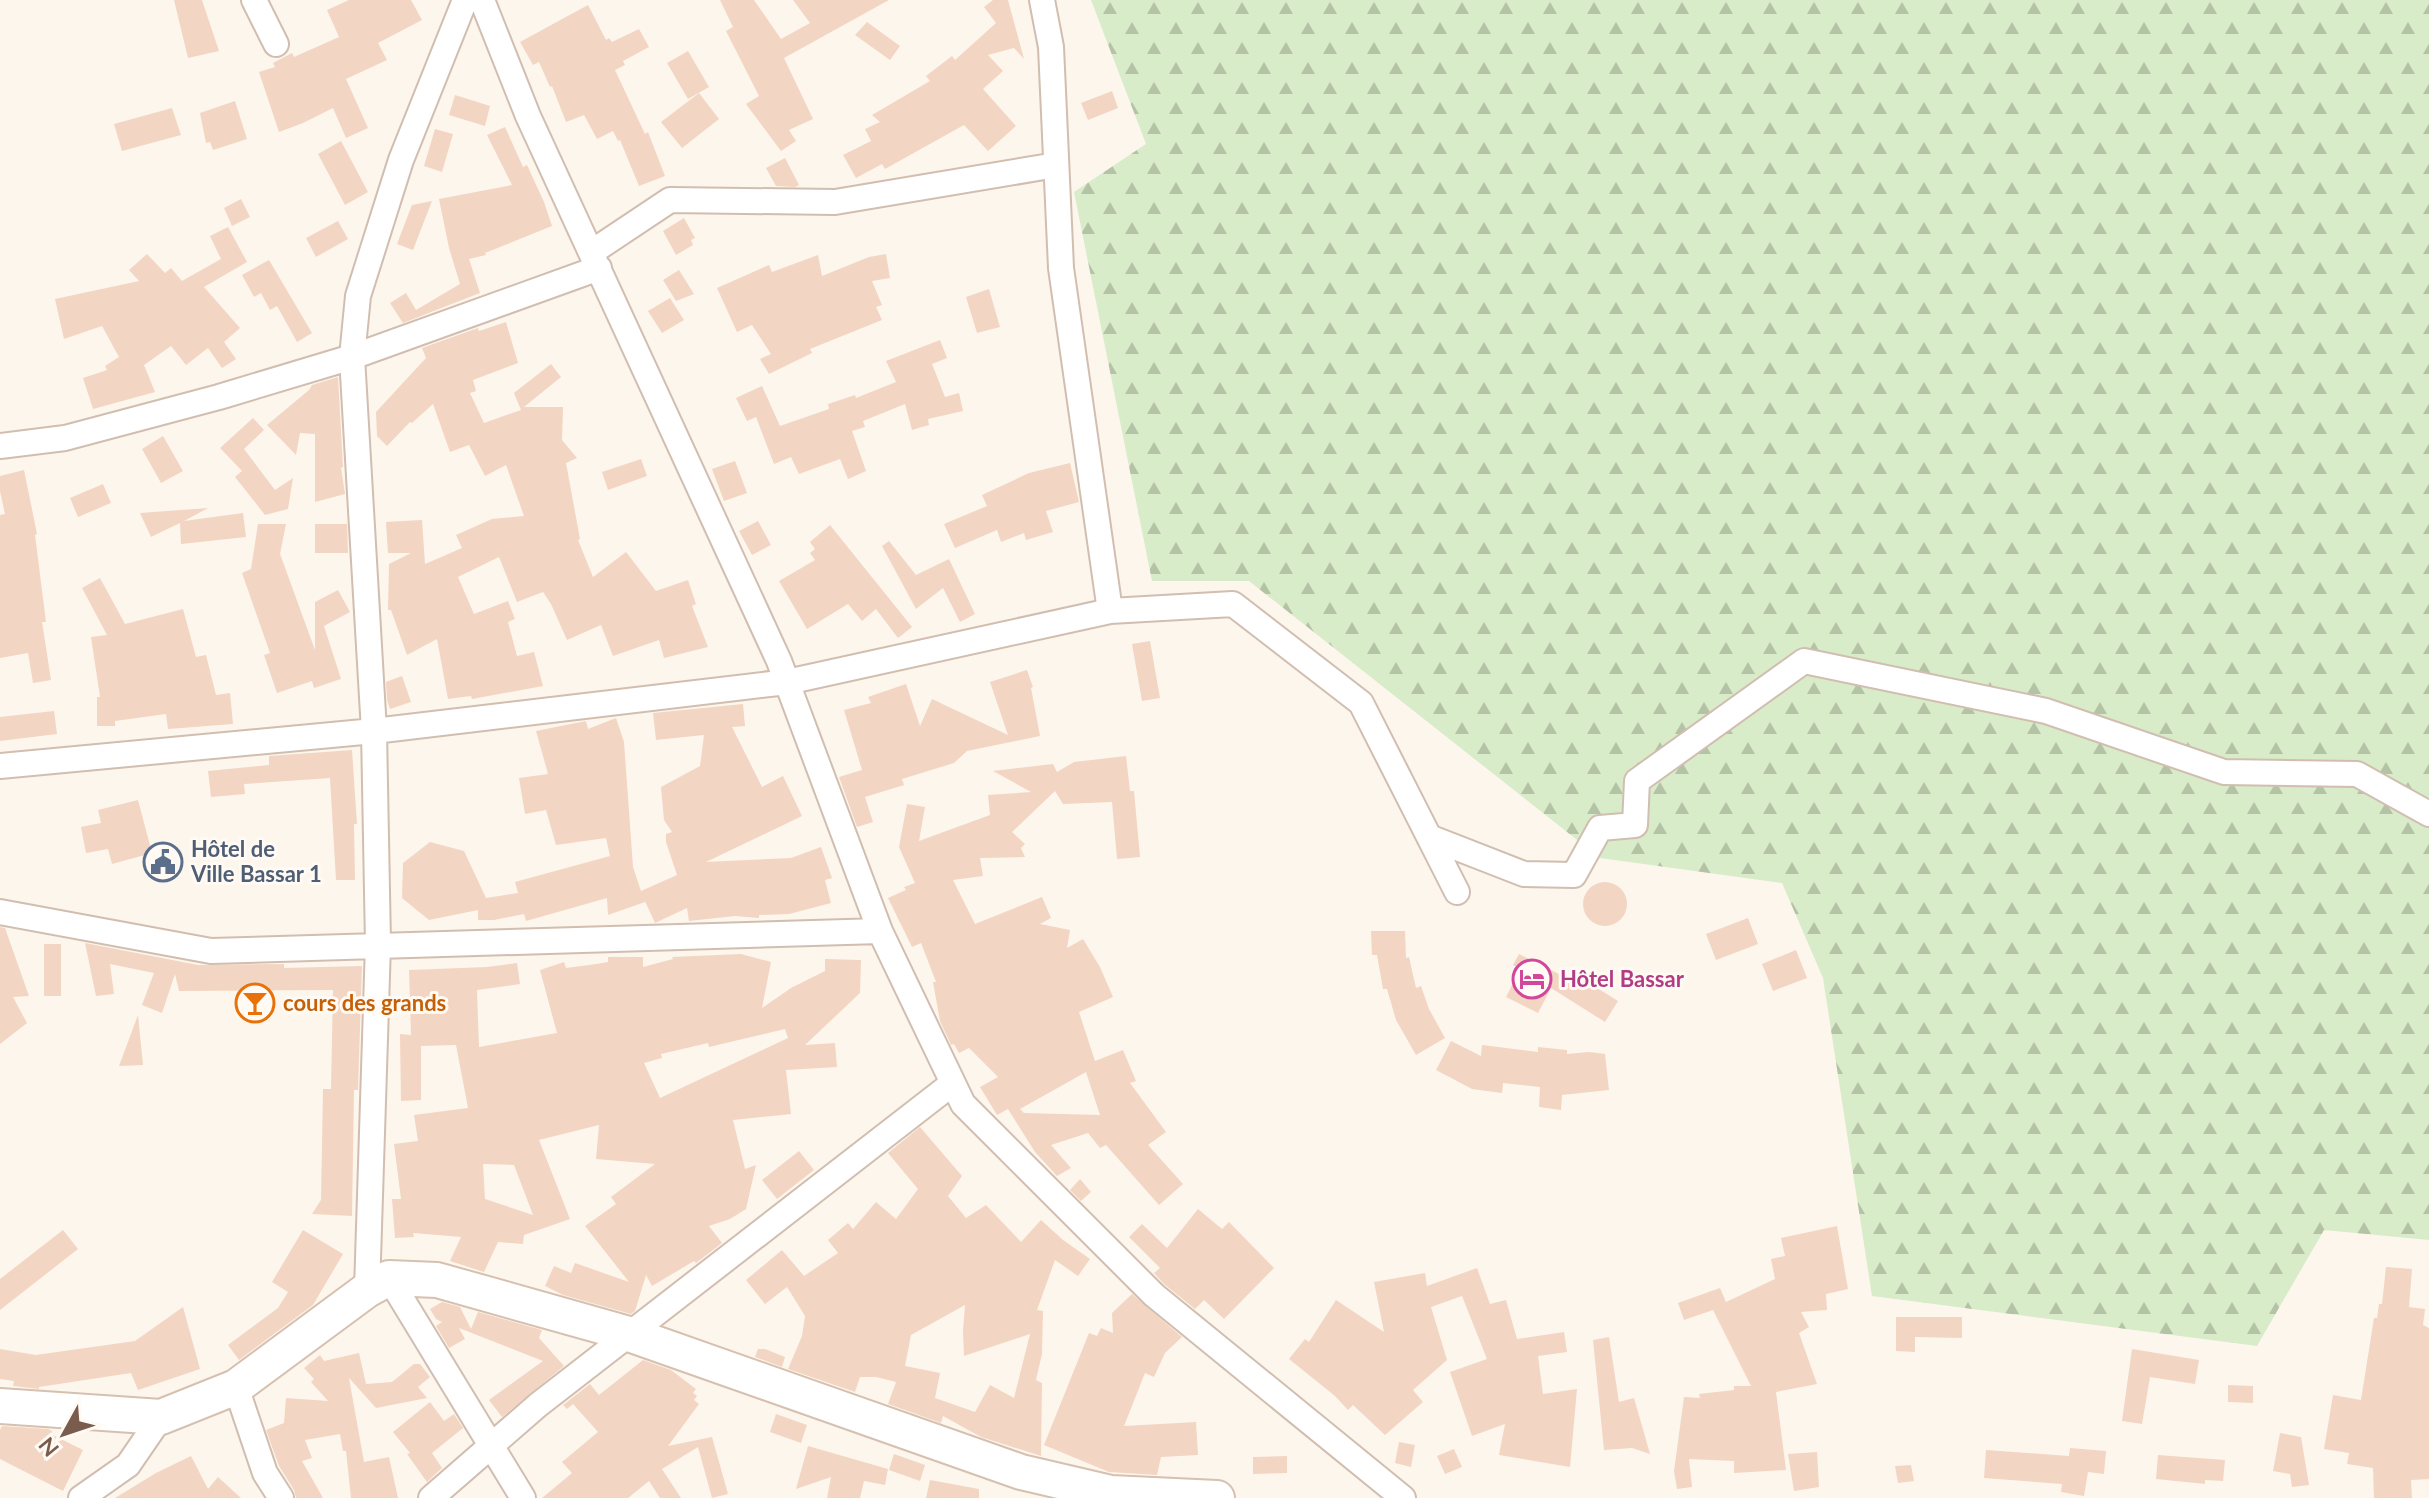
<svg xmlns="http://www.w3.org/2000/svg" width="2429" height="1498" font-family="Lato,sans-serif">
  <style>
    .forest { fill: url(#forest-firs) }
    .building { fill: #f3d5c3; fill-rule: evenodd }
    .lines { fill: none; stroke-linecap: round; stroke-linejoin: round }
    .street-casing { stroke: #d1beb0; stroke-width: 28 }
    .secondary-casing { stroke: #d6c0b0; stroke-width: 38 }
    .street { stroke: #fff; stroke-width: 24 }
    .secondary { stroke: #fff; stroke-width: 34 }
    .labels { text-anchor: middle; stroke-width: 6; stroke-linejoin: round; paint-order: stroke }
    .service-label { font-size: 22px; font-weight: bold; fill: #4e5e75; stroke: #fffaf3; text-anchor: start }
    .hotel-label { font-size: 22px; font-weight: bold; fill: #b23c85; stroke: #fffaf3; text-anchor: start }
    .food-label { font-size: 22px; font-weight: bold; fill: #c56008; stroke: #fffaf3; text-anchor: start }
  </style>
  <defs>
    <pattern id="forest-firs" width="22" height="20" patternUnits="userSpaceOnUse" patternTransform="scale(2)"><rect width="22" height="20" fill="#d8ecc9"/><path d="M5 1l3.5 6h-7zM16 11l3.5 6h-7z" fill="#b4c2a5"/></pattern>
  </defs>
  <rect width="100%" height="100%" fill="#fdf6ec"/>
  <path class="forest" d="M1091,0H2429V1240L2324,1230L2257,1346L1872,1296L1823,978L1782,883L1600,858L1249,581H1152L1074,192L1146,144Z"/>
  <path class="building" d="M174,0H202L219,51L188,58Z
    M349,0H411L422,20L378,43L387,60L346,79L368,128L346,138L333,108L303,123L279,132L259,72L275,67L273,63L292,53L294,57L339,37L327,10Z
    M720,0H754L781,39L810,23L793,0H889L784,58L813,119L789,130L796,141L781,151L746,104L759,96L726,31L733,27Z
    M993,0H1008L1024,59L1014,48L988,55L1003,71L983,89L1016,126L988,151L964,125L885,169L882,164L856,178L843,155L871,141L865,129L880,122L872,115L930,81L926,76L952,56L955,60L996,23L984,7Z
    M588,5L606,40L609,38L612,42L639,29L649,47L623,61L625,65L615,70L645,134L648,132L665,176L639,186L620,140L618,141L613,131L597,139L584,115L566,122L552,86L550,87L539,62L533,65L520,42Z
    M867,22L900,46L890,60L855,35Z
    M688,51L709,87L688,99L667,63Z
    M1112,91L1118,108L1088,120L1081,103Z
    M699,93L719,119L682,148L661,122Z
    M455,95L490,106L485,126L449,115Z
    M235,101L247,139L213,150L210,142L206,143L200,113Z
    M172,108L181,135L122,151L114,124Z
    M505,127L523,167L527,165L544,202L552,226L485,253L486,255L469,259L480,293L403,323L390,303L406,293L416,310L460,284L449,248L439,199L512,185L487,135Z
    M435,129L453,134L442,172L424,166Z
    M341,141L368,192L345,205L318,154Z
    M785,158L799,185L795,187L776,186L766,168Z
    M241,199L250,217L232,226L224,208Z
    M432,201L413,250L397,244L412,205Z
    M684,218L695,238L691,240L693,245L676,255L663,231Z
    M338,221L348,239L316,257L306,238Z
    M228,227L247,262L204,287L240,328L224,342L236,359L222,368L208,348L186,365L171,346L144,365L155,392L93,409L83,378L107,370L105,366L119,357L102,326L64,339L55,299L139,281L129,270L147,254L165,273L171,268L182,281L221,259L210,236Z
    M886,254L890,278L872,281L882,305L876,307L882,320L810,349L812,353L769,374L760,359L771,354L752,325L737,332L717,288L769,265L772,272L818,255L822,276L869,257Z
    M269,260L312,333L297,342L277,306L270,310L261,293L254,297L242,275Z
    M679,270L694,294L676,301L663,280Z
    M989,289L1000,327L977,333L966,297Z
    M670,298L684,320L662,333L648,311Z
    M506,322L518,363L473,380L476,391L470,393L484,423L521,410L514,393L551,364L561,377L524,407H563L562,440L577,458L566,463L580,539L578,540L593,577L626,552L656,591L688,580L696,604L692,606L708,647L664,658L659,640L613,656L601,625L567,640L551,604L543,592L517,602L499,557L458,577L474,614L508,601L515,619L508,622L517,656L534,652L543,686L472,699L471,696L448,699L437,639L407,655L391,610H388L389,564L411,553H388L386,522L422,520L425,564L462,548L456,535L492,519L524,516L506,465L485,476L469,445L450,452L433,404L412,423L410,422L387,446L377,436L376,412L426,358L422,348L478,328L479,331Z
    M940,340L947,358L932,364L945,397L959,393L963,411L928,419L929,425L912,430L905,404L863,421L865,427L852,431L866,471L848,479L840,459L799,474L791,457L774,464L756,417L747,421L736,398L762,386L780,426L829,409L828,404L855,395L856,398L896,382L886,361Z
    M338,377L343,467L341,468L345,494L315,502V434L300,433L296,455L267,425L309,390L312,385Z
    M253,418L264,430L244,449L275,490L293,478L288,509L265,515L235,477L242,471L220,448Z
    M163,436L183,471L161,483L142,449Z
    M641,459L647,476L608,490L602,472Z
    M735,461L747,493L724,501L712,469Z
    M1070,463L1079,502L1046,511L1053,532L1026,540L1024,533L1001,542L997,530L955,548L944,524L987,506L982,495L1029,473Z
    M24,470L37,534L35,535L46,622H42L51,680L33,683L28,653L0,658V515L5,514L0,491V476Z
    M103,484L111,503L78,517L70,498Z
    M208,508L184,521L243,513L246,537L181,544L180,523L151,537L140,513Z
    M758,521L771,545L752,555L739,531Z
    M258,524H286L280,554L315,650V602L338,590L350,612L324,626L341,679L314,688L312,681L277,693L264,655L270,653L242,573L251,569Z
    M315,524H347L348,553H315Z
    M830,525L912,627L898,638L876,609L862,621L848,604L807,629L779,581L815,560L810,553L815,549L810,542Z
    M889,541L916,575L949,559L975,614L960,622L943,588L916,609L882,546Z
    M100,578L125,624L183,609L196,657L206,655L216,695L230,693L233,724L168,729L166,714L115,721V726H97V697H100L91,637L107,635L82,588Z
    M1150,641L1160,698L1142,701L1132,644Z
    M1027,670L1033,687L1031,688L1040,736L967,751L954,763L902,779L904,785L865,797L873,822L857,827L839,777L862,770L844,710L871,703L868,697L906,684L920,726L932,699L1008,735L990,682Z
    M402,676L411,702L390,709L387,700L386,682Z
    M743,704L745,726L732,727L762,787L783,776L802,816L706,862L791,858L821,847L832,878L825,880L831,903L789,914L759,915V918L735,916L689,921L687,908L655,923L644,899L645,902L608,915L607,898L526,921L524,914L494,920H478V910L429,920L402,898L403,863L430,842L464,851L486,898L518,893L515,882L610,856L606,838L556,845L546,810L525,814L519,778L548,774L536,731L586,721L588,729L616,718L624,742L633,867L641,891L677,875L666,842V834L672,832L664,820L661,787L700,766L704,735L656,740L653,713Z
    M54,711L57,734L0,741V717Z
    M352,750L357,824H354L355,880H336L330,778L244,784L245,794L211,797L208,771L269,765V756Z
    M1126,756L1130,791H1134L1140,857L1117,859L1112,802L1063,804L1055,791L1012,832L1025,844L1021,848L1025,857L980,858L983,876L953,880L975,924L1042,897L1051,918L1040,924L1070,930L1067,948L1083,939L1100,967L1113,997L1079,1012L1095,1061L1123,1050L1136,1081L1130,1083L1166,1132L1148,1145L1183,1184L1159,1205L1106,1145L1100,1148L1088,1133L1051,1145L1071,1168L1057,1176L1035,1152L1008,1109L997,1115L980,1087L998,1077L969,1048L959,1053L954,1044L951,1045L940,1021L933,982H936L921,943L912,947L888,898L906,890L904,887L915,883L899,847L907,804L925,807L919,841L990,815L988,795L1031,792L993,771L1053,764L1057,772L1074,762ZM1086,1072L1100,1115L1024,1113L1020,1109Z
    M138,800L152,853L112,864L108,849L86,853L81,827L101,823L98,810Z
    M169,848L176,864L160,872L153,856Z
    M1583 904a22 22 0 1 1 44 0a22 22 0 1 1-44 0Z
    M1748,918L1758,944L1716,960L1706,934Z
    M0,927L5,928L29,996L13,997L27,1023L0,1044Z
    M1371,931H1405L1406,958L1409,957L1416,988L1421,986L1429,1009L1445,1038L1416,1055L1396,1020L1387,989H1383L1377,955H1372Z
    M85,943L198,965L284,964V968L362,966L358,1090H354L352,1216L312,1214L321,1200L323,1089H331L333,990L179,991L175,974L162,1013L142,1005L154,973L110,964L114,994L96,996Z
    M44,944H61V996H44Z
    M1796,950L1807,978L1773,991L1762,964Z
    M741,954L771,962L762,1008L791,988L825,971V959L861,960L860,993L805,1045L835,1043L837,1067L786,1070L791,1114L733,1120L745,1169L756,1165L746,1209L730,1219L709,1226L722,1243L696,1263L694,1261L652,1286L646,1275L635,1311L631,1314L563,1295L545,1286L554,1266L571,1273L575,1263L629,1282L585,1226L616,1204L611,1197L655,1164L596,1159L599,1125L539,1140L570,1219L524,1235L523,1244L498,1242L484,1272L450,1261L461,1237L413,1233L414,1237L395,1238L392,1199H401L394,1144L418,1141L414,1115L468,1108L456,1045L421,1046V1100L401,1101L400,1034L411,1035L409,970L487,967L517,963L520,984L477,990L479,1047L557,1033L540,970L564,962L566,968L596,964L608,962V957H643V967L673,959L672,957ZM785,1029L788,1038L660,1098L644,1063L662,1058L661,1054L708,1043L709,1047ZM483,1164L514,1165L533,1215L485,1199Z
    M1519,954L1583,986L1586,981L1618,1001L1605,1022L1551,988L1538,1013L1506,997L1520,969L1513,965Z
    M138,1015L143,1065L119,1066Z
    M1451,1041L1481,1056L1482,1045L1538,1052V1047L1567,1050V1054L1589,1052L1605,1054L1609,1090L1562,1095L1561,1110L1539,1107L1540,1087L1503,1083L1502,1093L1472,1089L1436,1070Z
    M920,1127L962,1176L948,1196L966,1218L986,1205L1021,1242L1041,1220L1063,1240L1090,1259L1078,1276L1055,1260L1037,1310L1043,1311L1042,1354L1036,1380L1042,1383L1041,1456L981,1437L943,1416L941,1423L888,1404L896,1382L876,1377H860L855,1392L788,1369L802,1336L805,1316L787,1287L765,1304L746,1280L782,1250L804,1276L838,1253L828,1240L848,1223L853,1229L876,1202L896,1219L918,1189L888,1153ZM965,1305L963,1331L964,1356L1030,1334L1014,1398L990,1385L975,1412L935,1398L940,1373L905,1366L911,1335Z
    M799,1151L814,1170L777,1199L762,1180Z
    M1080,1179L1091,1192L1081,1201L1070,1190Z
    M1198,1209L1222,1229L1229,1222L1274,1268L1224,1319L1204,1300L1195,1309L1164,1284L1154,1273L1160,1268L1129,1237L1142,1224L1167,1248Z
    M1837,1226L1848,1289L1826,1294L1827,1310L1801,1312L1809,1327L1799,1333L1817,1384L1776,1392L1786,1470L1734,1473V1461L1689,1459L1692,1487L1677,1489L1674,1471L1684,1397L1700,1398L1699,1394L1734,1390V1386H1751L1713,1310L1684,1320L1678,1303L1720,1288L1726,1302L1775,1279L1771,1259L1785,1256L1781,1238Z
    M63,1230L78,1249L0,1310V1279Z
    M303,1230L343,1254L313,1305L239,1360L228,1345L278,1308L288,1292L272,1282Z
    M2386,1267L2412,1269L2409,1307L2425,1309L2423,1325L2429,1328V1479L2411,1480L2412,1498H2374L2373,1468L2347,1464L2349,1453L2324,1449L2333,1395L2361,1400L2374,1318H2377L2379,1304H2382Z
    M1477,1268L1490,1304L1506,1300L1517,1339L1564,1332L1567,1352L1538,1356L1543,1394L1577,1389L1570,1467L1499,1455L1505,1424L1472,1436L1450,1372L1487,1359L1462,1296L1431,1307L1447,1360L1413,1390L1423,1402L1385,1435L1353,1405L1348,1410L1335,1396L1289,1359L1305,1339L1309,1342L1336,1300L1384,1332L1374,1282L1425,1273L1427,1286Z
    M1132,1294L1182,1337L1165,1353L1154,1377L1145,1373L1124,1426L1196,1422L1198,1455L1161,1457L1157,1475L1109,1472L1044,1445L1089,1333L1097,1336L1101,1328L1113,1333L1112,1313Z
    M442,1302L460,1307L471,1329L478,1312L542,1330L539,1338L564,1366L502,1417L489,1400L543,1361L459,1328L465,1339L449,1348L436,1326L442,1322L436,1319L430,1309Z
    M183,1307L200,1369L138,1390L131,1373L39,1387V1389L13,1386L14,1381L0,1379V1349L36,1355L135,1341Z
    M1896,1317H1962V1338L1915,1337V1352L1896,1351Z
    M1609,1337L1619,1402L1634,1398L1650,1454L1632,1448L1604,1450L1593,1340Z
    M758,1349H765L785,1357L782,1367L755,1357Z
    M2132,1349L2199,1360L2195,1384L2150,1377L2142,1424L2122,1421Z
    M359,1353L366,1384L392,1382L414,1364H420L430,1377L418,1387L427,1398L376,1408L349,1378L364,1462L389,1457L398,1498H351L346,1451H343L340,1434L305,1440L312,1458L302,1461L323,1498H296L294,1490L279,1466L266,1430L284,1423L286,1398L328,1401L311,1382L314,1379L304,1368L320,1355L324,1361Z
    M643,1360L671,1370L696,1389L693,1393L697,1396L694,1400L699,1404L668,1446L712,1437L728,1494L712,1498L698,1447L662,1469L681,1498H660L649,1481L628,1498H542L572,1473L562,1462L598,1432L573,1404L567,1409L563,1405L590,1384L599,1395Z
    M2228,1385L2253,1386V1403L2228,1402Z
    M430,1402L444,1421L454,1414L463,1428L432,1453L442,1468L427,1482L407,1454L410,1453L393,1432Z
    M776,1414L807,1425L801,1443L770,1432Z
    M2,1426L48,1429L52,1431L51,1434L83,1450L63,1491L0,1459V1430Z
    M2280,1433L2301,1437L2309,1485L2292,1487L2290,1474L2273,1471Z
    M1399,1442L1415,1445L1411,1467L1395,1463Z
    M808,1446L888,1469L885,1485L864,1481L860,1498H827L831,1477L796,1489Z
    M2070,1448L2106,1451L2104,1474L2088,1472L2084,1496L2061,1492L2062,1484L1984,1478L1986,1450L2069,1456Z
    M1454,1449L1462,1467L1445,1474L1437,1456Z
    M1817,1452L1819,1487L1794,1491L1788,1454Z
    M894,1454L925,1465L920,1481L889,1470Z
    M2158,1455L2225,1460L2223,1481L2205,1480V1484L2156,1479Z
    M191,1456L208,1489L218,1477L241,1498H115L156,1473Z
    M1287,1456V1473L1253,1474V1457Z
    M1911,1465L1914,1481L1898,1483L1895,1466Z
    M930,1480L979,1489V1498H926Z"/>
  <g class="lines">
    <g class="street-casing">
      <path id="street" d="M254,0L276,44
        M482,0L528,116L779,661L880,931L963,1104L1154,1295L1403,1498
        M1042,0L1051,47L1061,268L1110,611
        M592,252L670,200L835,202L1056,165
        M0,446L65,438L219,397L352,357L599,268
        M0,766L374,731L787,682L1110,611L1233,604L1361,703L1457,892
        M1429,837L1524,874L1574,875L1600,828L1635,825L1637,781L1804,661L2046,711L2224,772L2357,774L2429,814
        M0,912L211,951L880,931
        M389,1278L523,1498
        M367,1290L378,944L374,731L352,357L358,296L401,160L465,0
        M236,1387L265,1473L281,1498
        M81,1498L128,1465L161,1417
        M431,1498L538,1405L953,1083"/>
    </g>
    <g class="secondary-casing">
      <path id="secondary" d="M0,1406L161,1417L236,1387L367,1290L389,1278L437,1280L629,1334L1021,1472L1111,1493L1217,1498"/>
    </g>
    <use href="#street" class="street"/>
    <use href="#secondary" class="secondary"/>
  </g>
  <defs>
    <g id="civic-ring" transform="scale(2)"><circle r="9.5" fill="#fffaf3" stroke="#5c6f8a" stroke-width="1.5"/><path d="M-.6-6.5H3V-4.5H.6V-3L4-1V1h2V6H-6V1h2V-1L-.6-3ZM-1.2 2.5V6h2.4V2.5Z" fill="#5c6f8a"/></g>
    <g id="hotel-ring" transform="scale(2)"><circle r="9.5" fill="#fffaf3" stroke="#d1479c" stroke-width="1.5"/><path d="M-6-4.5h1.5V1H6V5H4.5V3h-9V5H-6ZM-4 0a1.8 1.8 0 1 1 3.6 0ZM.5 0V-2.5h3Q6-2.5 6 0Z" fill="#d1479c"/></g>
    <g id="bar-ring" transform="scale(2)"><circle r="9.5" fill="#fffaf3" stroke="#e8710a" stroke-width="1.5"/><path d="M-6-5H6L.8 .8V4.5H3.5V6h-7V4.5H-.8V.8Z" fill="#e8710a"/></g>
  </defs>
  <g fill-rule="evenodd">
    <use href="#civic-ring" x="163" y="862"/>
    <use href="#hotel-ring" x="1532" y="979"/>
    <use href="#bar-ring" x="255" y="1003"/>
  </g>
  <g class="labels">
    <g class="service-label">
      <text x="191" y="857">Hôtel de<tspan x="191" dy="25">Ville Bassar 1</tspan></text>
    </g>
    <g class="hotel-label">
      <text x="1560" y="987">Hôtel Bassar</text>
    </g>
    <g class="food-label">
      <text x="283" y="1011">cours des grands</text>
    </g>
  </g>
  <g transform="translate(64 1434) rotate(230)" stroke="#fffaf3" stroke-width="6" paint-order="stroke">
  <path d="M0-6L14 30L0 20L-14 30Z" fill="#7a5c4d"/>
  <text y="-12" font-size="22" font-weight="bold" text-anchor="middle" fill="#7a5c4d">N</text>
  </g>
</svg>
